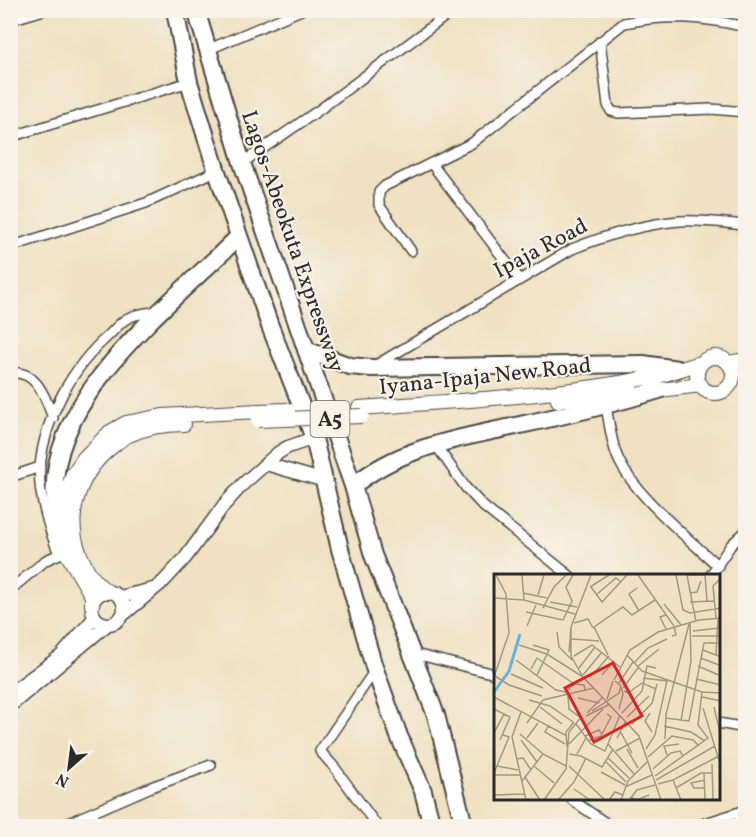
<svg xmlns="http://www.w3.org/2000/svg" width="756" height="837" font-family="Vollkorn,serif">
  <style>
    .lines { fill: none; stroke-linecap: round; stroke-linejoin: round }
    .street-casing { stroke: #484642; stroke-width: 12 }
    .secondary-casing { stroke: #484642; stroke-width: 15 }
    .primary-casing { stroke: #484642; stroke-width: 16 }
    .highway-casing { stroke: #484642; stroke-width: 20 }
    .street { stroke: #fff; stroke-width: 9 }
    .secondary { stroke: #fff; stroke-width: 12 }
    .primary { stroke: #fff; stroke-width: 14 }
    .highway { stroke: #fff; stroke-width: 16 }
    .primary-bridge-casing { stroke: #484642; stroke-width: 16; stroke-linecap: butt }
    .primary-bridge { stroke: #fff; stroke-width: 14 }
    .labels { text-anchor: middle; stroke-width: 4.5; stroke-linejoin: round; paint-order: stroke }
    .shield { fill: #f7f3e8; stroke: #686764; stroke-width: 1.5 }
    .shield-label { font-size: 21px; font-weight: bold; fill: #2b2b2b }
    .street-label { font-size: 22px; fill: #2b2b2b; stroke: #f7f3e8 }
    .inset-river { fill: none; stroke: #68b1e0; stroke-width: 3 }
    .inset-road { fill: none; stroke: #a19885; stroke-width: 1.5 }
    .view { fill: #d62828; fill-opacity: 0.15; stroke: #d62828; stroke-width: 3 }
    .inset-edge { fill: none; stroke: #2b2b2b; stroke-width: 3 }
  </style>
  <rect width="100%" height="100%" fill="#f7f3e8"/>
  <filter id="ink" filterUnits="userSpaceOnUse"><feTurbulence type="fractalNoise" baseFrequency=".0167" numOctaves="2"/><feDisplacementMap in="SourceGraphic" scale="12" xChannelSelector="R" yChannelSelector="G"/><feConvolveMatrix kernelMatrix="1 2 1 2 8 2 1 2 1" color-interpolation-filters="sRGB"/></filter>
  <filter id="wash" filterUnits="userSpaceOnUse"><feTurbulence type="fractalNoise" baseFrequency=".008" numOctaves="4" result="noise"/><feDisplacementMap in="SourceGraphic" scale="24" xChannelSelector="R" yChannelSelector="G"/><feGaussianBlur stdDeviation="1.35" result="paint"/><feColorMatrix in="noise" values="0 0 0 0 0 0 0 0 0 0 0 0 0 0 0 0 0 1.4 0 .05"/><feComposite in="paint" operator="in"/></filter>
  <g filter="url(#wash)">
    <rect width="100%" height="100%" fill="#efe1c1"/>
  </g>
  <g filter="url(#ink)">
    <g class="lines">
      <g class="street-casing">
        <path id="street" d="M10,20L44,10
          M600,41L608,105L611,111L618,113L711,109L746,112
          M207,50L301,10
          M10,137L189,82
          M242,163L319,110L454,10
          M431,163L520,280
          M10,247L146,203L216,171
          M411,251L379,205V192L385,186L472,143L624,23C668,14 702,17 746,27
          M376,365L572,249C607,235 643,224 680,221C702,220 724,223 746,225
          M10,373C37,369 46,399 53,418
          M606,406C609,422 611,441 617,456C632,493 688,538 718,566
          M435,444L466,488L484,507L570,576
          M10,477L40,467
          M59,554C49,530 37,491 40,466C45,417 72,367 109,335C114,330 120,323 126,319C134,314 147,313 157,311
          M710,576L731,545L746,531
          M10,590L46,560L64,552
          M411,653L495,674
          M375,670L320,751L335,768L377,826
          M718,723L746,728
          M572,800L610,826
          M738,813L744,826
          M61,826L151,787L211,765
          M696,826L746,810"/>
      </g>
      <g class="secondary-casing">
        <path id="secondary" d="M266,464L325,481
          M92 608a16 16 0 1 1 32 0a16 16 0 1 1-32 0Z
          M120,597L153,589
          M123,615L164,581L186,557L224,505L243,484L278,453L288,447L314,438
          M10,693L62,655L95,617
          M10,706L108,624"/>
      </g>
      <g class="primary-casing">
        <path id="primary" d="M697 375a18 18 0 1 1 36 0a18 18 0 1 1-36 0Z
          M728,363L746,360
          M651,391L701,385
          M558,400L632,392
          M359,408C458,401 559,396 657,376C671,373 686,367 701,363
          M108,592C94,583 85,568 79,552C64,512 81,470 114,445C119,441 123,437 129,435C146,427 165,424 184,424
          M92,605V596L66,552L63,536L64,502L73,474L84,458L110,432L126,423L162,416L259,411"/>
      </g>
      <g class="highway-casing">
        <path id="highway" d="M175,10L189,82L216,169L270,326L314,438L340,549L374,667L399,736L423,791L432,826
          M196,10L242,163L353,486L373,555L436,715L464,826
          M306,350L350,366L371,368L643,364L677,369
          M353,486C401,446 462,438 520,425C567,415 613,404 659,390
          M63,536C60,525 56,512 55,500C46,396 174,302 239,236"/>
      </g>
      <use href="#street" class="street"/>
      <use href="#secondary" class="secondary"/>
      <use href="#primary" class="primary"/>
      <use href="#highway" class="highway"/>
      <g class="primary-bridge-casing">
        <path id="primary-bridge" d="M259,411L288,410
          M258,420L362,416"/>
      </g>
      <use href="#primary-bridge" class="primary-bridge"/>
    </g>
  </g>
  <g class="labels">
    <rect class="shield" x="310.5" y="401" width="39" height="36" rx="4.5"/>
    <g class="shield-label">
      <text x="330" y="426">A5</text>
    </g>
    <g class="street-label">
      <text transform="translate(294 241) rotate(71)" y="8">Lagos-Abeokuta Expressway</text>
      <text transform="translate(540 247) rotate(-28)" y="8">Ipaja Road</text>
      <text transform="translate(485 375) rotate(-6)" y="8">Iyana-Ipaja New Road</text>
    </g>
  </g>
  <g transform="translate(494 574)">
    <rect width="226" height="226" fill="#efe1c1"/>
    <path class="inset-river" d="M0,118L15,97L26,60"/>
    <path class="inset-road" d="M28,1L30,26M97,1L77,53V82L89,103L145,162L167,226M144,1L180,52L182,61L178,62M182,1L189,36L196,39L227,34M193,1L202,48M193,1H212M211,1L213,27M96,13L115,1M97,13L108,28L133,1M143,14L135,20L145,37M29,19L53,24M196,19L203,18L207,7M44,21L50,1M102,21L122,4L127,8M0,24L30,26L81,40M56,28L83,33M196,28L220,27M170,30L187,51M49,34L60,13L72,1M32,38L69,46L78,27L72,13L79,1M222,44L219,12L227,4M80,49L94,45L99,54M33,52L42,31M172,55L166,43L172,41M199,57L225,54M63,58L65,73L78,86M198,62H227M78,65L105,67M25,71L53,80L89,103M39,71L55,76L43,101M209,76L227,83M75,78L77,53M114,81L100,53L129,33L138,41L161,26M133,81L148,97L208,118M222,81L224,44M80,82L98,71L126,93M207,84L225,91M22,86L62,116L71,118L81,110L90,111L91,116M140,89L154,74L173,65M204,92L227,102M143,93L165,75M85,94L101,73M37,95L43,84L80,110M101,98L115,82M17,100L49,114M89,101L108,78M108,101L120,87M1,102L15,111L48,122M0,103L15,59L12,20L2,1M149,104L173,107L161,161L152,175M202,105L227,111M120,106L136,76L164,58L205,46L227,44M125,109L139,88M129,114L144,94M130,117L134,119L148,109L162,115M74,122L75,135L87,144M0,123L73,162M208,123L227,127M84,124L105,129M113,125L119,107M35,126L56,132L79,148M46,133L68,150M220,133L227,163M209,134L227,193M0,135L16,143L6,166M125,135L129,120L126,110M98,137L125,119L127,112L121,107M27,138L18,163L32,226M93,139L109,123M128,139L148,117L153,92L162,94M156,139L151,147L158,158M92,142L116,130M133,143L155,122M171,144L195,147L210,69H227M187,147L197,87L196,48M33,149L49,126L100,114M82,150L97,170L111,177L126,141M138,150L158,129L163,110M55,151L51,158L71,170M170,152L197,158L211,167M126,157L138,179M0,159L10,140M26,160L49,180L72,192M91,162L105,156L108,160M33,164L44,149M123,164L132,147M171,165L172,140L195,50M27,166L43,188M94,167L107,162L117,143L113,140M75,170L109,135M114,170L140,200M73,173L72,158L80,148M133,175L144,194M122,177L146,164M75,180L87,182L108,193L119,175M83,180L92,164M173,181L170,172L185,170M154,183L178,162L199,166L205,172M114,184L135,204M22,185L29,184L37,196M112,188L132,208M218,190L219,226M3,192L24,196M40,192L60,209M75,192L111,226M159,195L177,179L186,177L189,182M107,198L131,211M0,199L15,163L9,161M210,199L211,226M0,201H26M161,202L214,164L204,151L208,118L227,119M31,203L46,226M162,206L221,172M179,206L187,226M28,207L49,180M164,210L179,206L227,181M131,213L158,201M182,214L207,199H218M211,214H200L197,209L211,206M80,215L96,226M0,221L31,220M136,223L143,226L155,221M50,226L72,195L75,158L88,142M64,226L80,208L92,184M115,226L121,218L129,221M127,226L134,207L154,187M135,226L143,216L161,211"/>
    <path class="view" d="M119,89L148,142L100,168L71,114Z"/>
    <rect width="226" height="226" class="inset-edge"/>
  </g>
  <rect width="756" height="837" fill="none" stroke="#f7f3e8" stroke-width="36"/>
  <g transform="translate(69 768) rotate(208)" stroke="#f7f3e8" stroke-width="4.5" paint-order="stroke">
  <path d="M0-4.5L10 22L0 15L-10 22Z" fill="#2b2b2b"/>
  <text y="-9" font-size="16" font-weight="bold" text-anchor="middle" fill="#2b2b2b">N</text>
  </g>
</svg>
